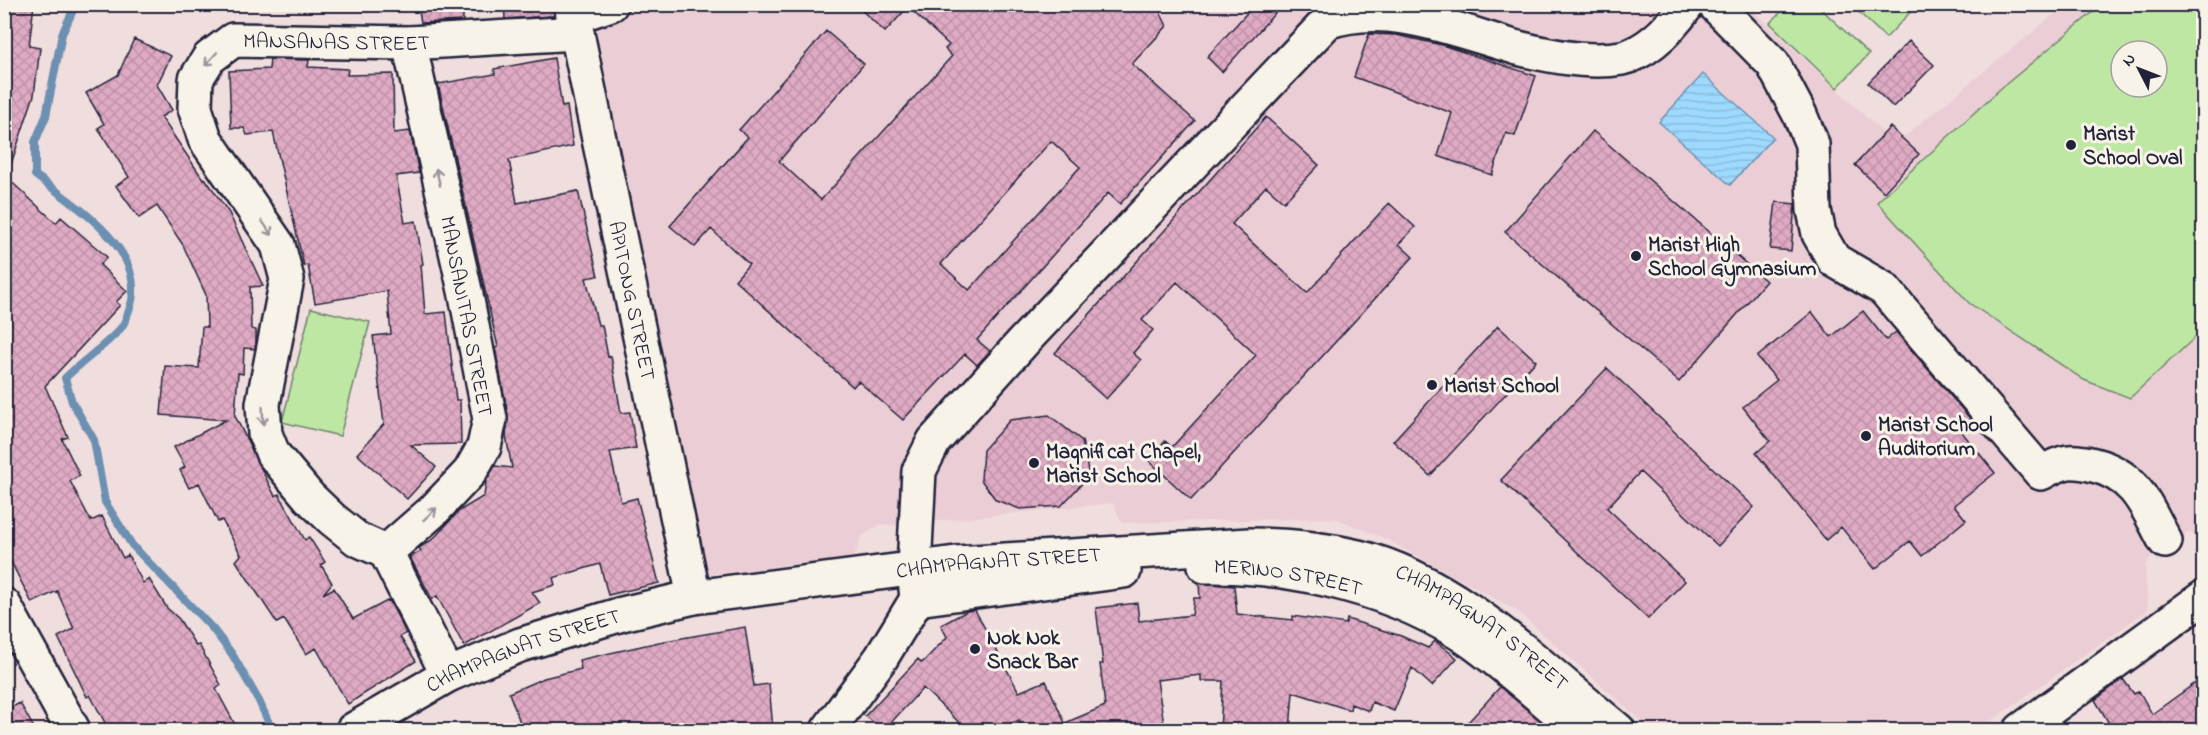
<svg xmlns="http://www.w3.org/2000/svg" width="2208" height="735" font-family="'Indie Flower',sans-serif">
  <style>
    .built { fill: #ebced5; fill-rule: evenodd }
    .park { fill: #bee7a3; stroke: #70846f; stroke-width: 1.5; fill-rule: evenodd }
    .water { fill: url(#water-rules); stroke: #6c90b1; stroke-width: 1.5 }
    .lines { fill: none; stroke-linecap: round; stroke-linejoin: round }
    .stream { stroke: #6c90b1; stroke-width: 8 }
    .building { fill: url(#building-cross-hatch); stroke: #22223b; stroke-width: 1.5; fill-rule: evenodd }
    .minor-casing { stroke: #22223b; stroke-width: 38 }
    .major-casing { stroke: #22223b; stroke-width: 38 }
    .minor { stroke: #f7f3e8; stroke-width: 33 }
    .major { stroke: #f7f3e8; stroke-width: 33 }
    .oneway { stroke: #97959a }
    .poi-dot { fill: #22223b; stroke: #f7f3e8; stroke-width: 2 }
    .labels { text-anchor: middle; stroke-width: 6; stroke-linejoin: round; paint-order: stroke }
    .street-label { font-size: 21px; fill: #22223b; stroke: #f7f3e8 }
    .poi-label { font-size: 21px; font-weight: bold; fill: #22223b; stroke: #f7f3e8; text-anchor: start }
  </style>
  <defs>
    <pattern id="water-rules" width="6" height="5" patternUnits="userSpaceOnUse" patternTransform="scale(1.5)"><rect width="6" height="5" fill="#9edaff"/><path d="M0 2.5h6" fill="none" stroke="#88bbdb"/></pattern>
    <pattern id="building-cross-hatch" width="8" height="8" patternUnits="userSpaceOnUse" patternTransform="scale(1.5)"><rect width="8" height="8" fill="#dfaac3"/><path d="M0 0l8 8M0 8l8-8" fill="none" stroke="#bf92a8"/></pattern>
  </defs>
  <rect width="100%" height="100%" fill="#f0dddd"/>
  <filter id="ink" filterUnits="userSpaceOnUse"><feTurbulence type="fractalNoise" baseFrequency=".0167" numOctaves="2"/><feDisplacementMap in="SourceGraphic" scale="12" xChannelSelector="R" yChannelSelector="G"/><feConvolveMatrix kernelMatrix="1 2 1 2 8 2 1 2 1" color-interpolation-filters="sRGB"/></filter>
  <g filter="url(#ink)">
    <path class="built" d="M649,4L1747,5L1895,144L2066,5H2203V541L2190,533L2165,541L2145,565L2148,610L1978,730H1652L1516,610L1384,538L1335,518L1122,523L1113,503L928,522L907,532L895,525H879L862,536L854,557L700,576L584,25ZM2121,51H2157V87H2121Z"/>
    <path class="park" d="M2103,4L2203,5V330L2130,398L2084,380L1969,303L1877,202L2000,89ZM2121,51H2157V87H2121Z
      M1788,5H1817L1869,54L1837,88L1770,23Z
      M1917,5L1886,38L1851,5L1917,4Z
      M311,308L370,322L340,436L282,422Z"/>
    <path class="water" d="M1703,74L1773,137L1730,185L1659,122Z"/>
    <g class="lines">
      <path class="stream" d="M76,4L62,34L46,116L35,142V175C75,206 154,253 128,313C126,318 124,325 120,329C104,347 82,361 65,378L72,402L94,440L105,502L132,545L212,628L232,654L259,701L272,730"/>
    </g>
    <path class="building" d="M4,4H34L29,46L40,48L34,95L8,173H4Z
      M418,4H463V21L421,23Z
      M504,4H553L554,16L505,19Z
      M855,4H1156L1167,26L1132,64L1195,121L1120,204L1108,193L977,340L990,351L977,365L965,354L903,420L858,381L853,387L735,280L749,264L711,229L695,247L670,226L748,137L739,130L826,31L864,64L779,161L821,200L952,56L945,49L949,45L908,7L885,32ZM1051,141L1080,167L969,290L941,264Z
      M1255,4H1283L1222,72L1207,57Z
      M1369,34L1396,35L1442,45L1536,76L1515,136L1506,133L1492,175L1438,156L1452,113L1354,77Z
      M134,39L171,56L157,85L172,110L161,117L203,179L205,178L229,213L263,286L250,287L251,329L256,330V343L255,349L244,348L243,374L238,373L235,416L275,496L279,494L305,540L309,537L325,562L321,565L332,583L323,594L334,588L353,619L389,600L406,633L400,637L416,661L348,704L316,648L306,654L284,619L277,623L236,561L241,555L222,520L218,522L199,483L189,488L180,470L185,467L174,447L226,420L161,415L165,366L199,368L202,327H207L206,295L183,245L157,206L139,218L116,186L129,177L98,128L104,124L86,93L118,75Z
      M1909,41L1934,65L1893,107L1868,83Z
      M554,58L562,107L567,106L573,146L509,160L517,203L578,191L598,276L586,278L598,325H602L608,357L611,356L621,413L630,412L636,448L610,452L621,502L637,498L659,583L608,595L600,564L553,578L555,585L532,592L540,603L464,646L437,596L432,599L410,557L421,551L419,548L433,539L459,511L484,496L486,481L495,466L512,468L506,436L508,415L495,348L498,347L438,84L495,74L494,69Z
      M270,59L309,60L308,67L348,69L347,75L393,74L394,133L410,131L419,173L396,176L405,223L416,221L423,264L421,265L425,314L446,312L456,400H460L461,444L411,445L436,467L407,499L357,454L384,424L373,336L391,334L387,291L315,303L308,265L304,266L273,132L247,135L244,128H231L229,71L269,69Z
      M1266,117L1319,165L1284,202L1266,186L1232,224L1307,293L1389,203L1415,227L1399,244L1413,257L1191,500L1148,460L1165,441L1172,447L1256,355L1177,282L1142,320L1153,330L1133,353L1141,360L1106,399L1055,353Z
      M1890,127L1919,154L1884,192L1855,165Z
      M1593,131L1766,281L1679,382L1505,232Z
      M4,175L56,223L61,217L107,257L100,265L127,291L116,302L120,305L45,386L68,437L62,439L80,476L70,481L91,521L102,516L123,558L128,555L143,583L149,579L167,608L179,619L196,646L199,645L221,685L216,689L238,730H109L90,695L87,697L58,637L74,629L57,591L32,603L4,548Z
      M1776,202L1795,204L1791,251L1770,249Z
      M1863,311L1886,340L1896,332L1973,422L1961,431L1995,473L1954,505L1966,520L1922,556L1910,541L1875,569L1841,527L1826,540L1756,453L1770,441L1743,407L1777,380L1757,357L1812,312L1831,337Z
      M1498,326L1536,361L1430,476L1393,441Z
      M1607,368L1754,507L1718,546L1640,472L1607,508L1685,581L1648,619L1501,480Z
      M1049,415L1082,441L1089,476L1061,506L1020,509L996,500L981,480L983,450L1010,420Z
      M1199,583L1234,586L1237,614L1293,620V616L1346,624L1347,619L1401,636L1428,648L1435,641L1457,658L1432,686L1412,668L1394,711L1372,702L1369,711L1351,704L1350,710L1293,692L1290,730H1220L1223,681H1201V675L1157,680L1165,730H1023L1019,720L996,730H967L923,688L884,730L865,716L918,659L922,663L947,637L941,625L967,611L975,610L1019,692L1046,681L1065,723L1105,706L1100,664H1103L1096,608L1137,603L1139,621L1192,615L1194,598H1200Z
      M745,627L754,686L769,684L773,730H523L509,693L544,678L581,669L579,660L659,642Z
      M2204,677V730H2113L2095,700L2123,679L2134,694L2139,691L2152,714Z
      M1500,687L1516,700L1551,730H1461Z
      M20,703L35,730H4V711Z"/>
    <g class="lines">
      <g class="minor-casing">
        <g id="minor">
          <path id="s1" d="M571,4L694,597"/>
          <path d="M1714,4L1773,64L1800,115L1812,144L1814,210L1819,234L1834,260L1884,289L2041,473C2063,461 2070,459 2094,465C2137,476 2146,506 2165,541"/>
          <path d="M573,17L611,4"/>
          <path d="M386,552L433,511L470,472L484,447L490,419L466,295L409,43"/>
          <path id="s2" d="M1205,566C1294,565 1400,590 1474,643C1511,670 1545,702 1580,730"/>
          <path d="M917,599L1124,571"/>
          <path id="s3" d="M448,675L386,552L357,539L332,519L309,497L273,454L265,434L263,404L287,279L278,245L205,139L195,108L196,79L209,58L233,40L409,43L577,33"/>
          <path id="s4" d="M353,730L448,675L520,645L622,614L694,597L956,563L1249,545C1285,545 1322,548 1358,557C1457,581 1541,668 1618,730"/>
          <path d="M828,730L881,658L917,599L914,568L919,471L934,441L1024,341L1327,22C1387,0 1458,31 1518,48C1549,56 1589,64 1622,58C1649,52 1672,26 1688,4"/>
          <path d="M2021,730L2204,597"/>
        </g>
      </g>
      <g class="major-casing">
        <path id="major" d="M4,605L73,730"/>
      </g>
      <use href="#minor" class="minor"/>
      <use href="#major" class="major"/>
    </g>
    <defs><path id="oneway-shaft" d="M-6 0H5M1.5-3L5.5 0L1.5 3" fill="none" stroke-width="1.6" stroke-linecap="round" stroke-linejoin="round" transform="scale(1.5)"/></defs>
    <g class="oneway">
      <use href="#oneway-shaft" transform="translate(211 59) rotate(132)"/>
      <use href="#oneway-shaft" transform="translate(438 177) rotate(-103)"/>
      <use href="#oneway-shaft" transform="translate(267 228) rotate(55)"/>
      <use href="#oneway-shaft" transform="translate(263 416) rotate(87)"/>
      <use href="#oneway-shaft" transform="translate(430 514) rotate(-43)"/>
    </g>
  </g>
  <g class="poi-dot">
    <circle cx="2071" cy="145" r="6"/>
    <circle cx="1636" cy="256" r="6"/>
    <circle cx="1432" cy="385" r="6"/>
    <circle cx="1866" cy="436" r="6"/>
    <circle cx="1034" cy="463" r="6"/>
    <circle cx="975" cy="649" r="6"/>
  </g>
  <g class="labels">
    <g class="street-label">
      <text dy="7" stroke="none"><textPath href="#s3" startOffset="852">MANSANAS STREET</textPath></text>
      <text dy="7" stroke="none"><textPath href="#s1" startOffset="303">APITONG STREET</textPath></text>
      <text transform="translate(467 316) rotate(79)" y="7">MANSANITAS STREET</text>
      <text dy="7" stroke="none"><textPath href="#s4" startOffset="675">CHAMPAGNAT STREET</textPath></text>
      <text dy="7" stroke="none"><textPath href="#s2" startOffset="84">MERINO STREET</textPath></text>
      <text dy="7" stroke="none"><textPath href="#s4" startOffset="1180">CHAMPAGNAT STREET</textPath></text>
      <text dy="7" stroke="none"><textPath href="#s4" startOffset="189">CHAMPAGNAT STREET</textPath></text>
    </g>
    <g class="poi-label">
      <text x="2083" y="140">Marist<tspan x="2083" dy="24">School Oval</tspan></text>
      <text x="1648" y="251">Marist High<tspan x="1648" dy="24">School Gymnasium</tspan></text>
      <text x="1444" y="392">Marist School</text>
      <text x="1878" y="431">Marist School<tspan x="1878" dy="24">Auditorium</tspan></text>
      <text x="1046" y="458">Magnificat Chapel,<tspan x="1046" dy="24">Marist School</tspan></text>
      <text x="987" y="644">Nok Nok<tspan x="987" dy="24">Snack Bar</tspan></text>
    </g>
  </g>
  <rect width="2208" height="735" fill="none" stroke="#f7f3e8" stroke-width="24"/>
  <rect x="12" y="12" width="2184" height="711" fill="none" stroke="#22223b" stroke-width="2" filter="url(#ink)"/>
  <g transform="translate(2139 69) rotate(312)"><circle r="28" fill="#f7f3e8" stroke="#a29fa3" stroke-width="1.5"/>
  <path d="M0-4.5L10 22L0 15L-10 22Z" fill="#22223b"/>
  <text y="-9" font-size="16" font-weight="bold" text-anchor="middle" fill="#22223b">N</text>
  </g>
</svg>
